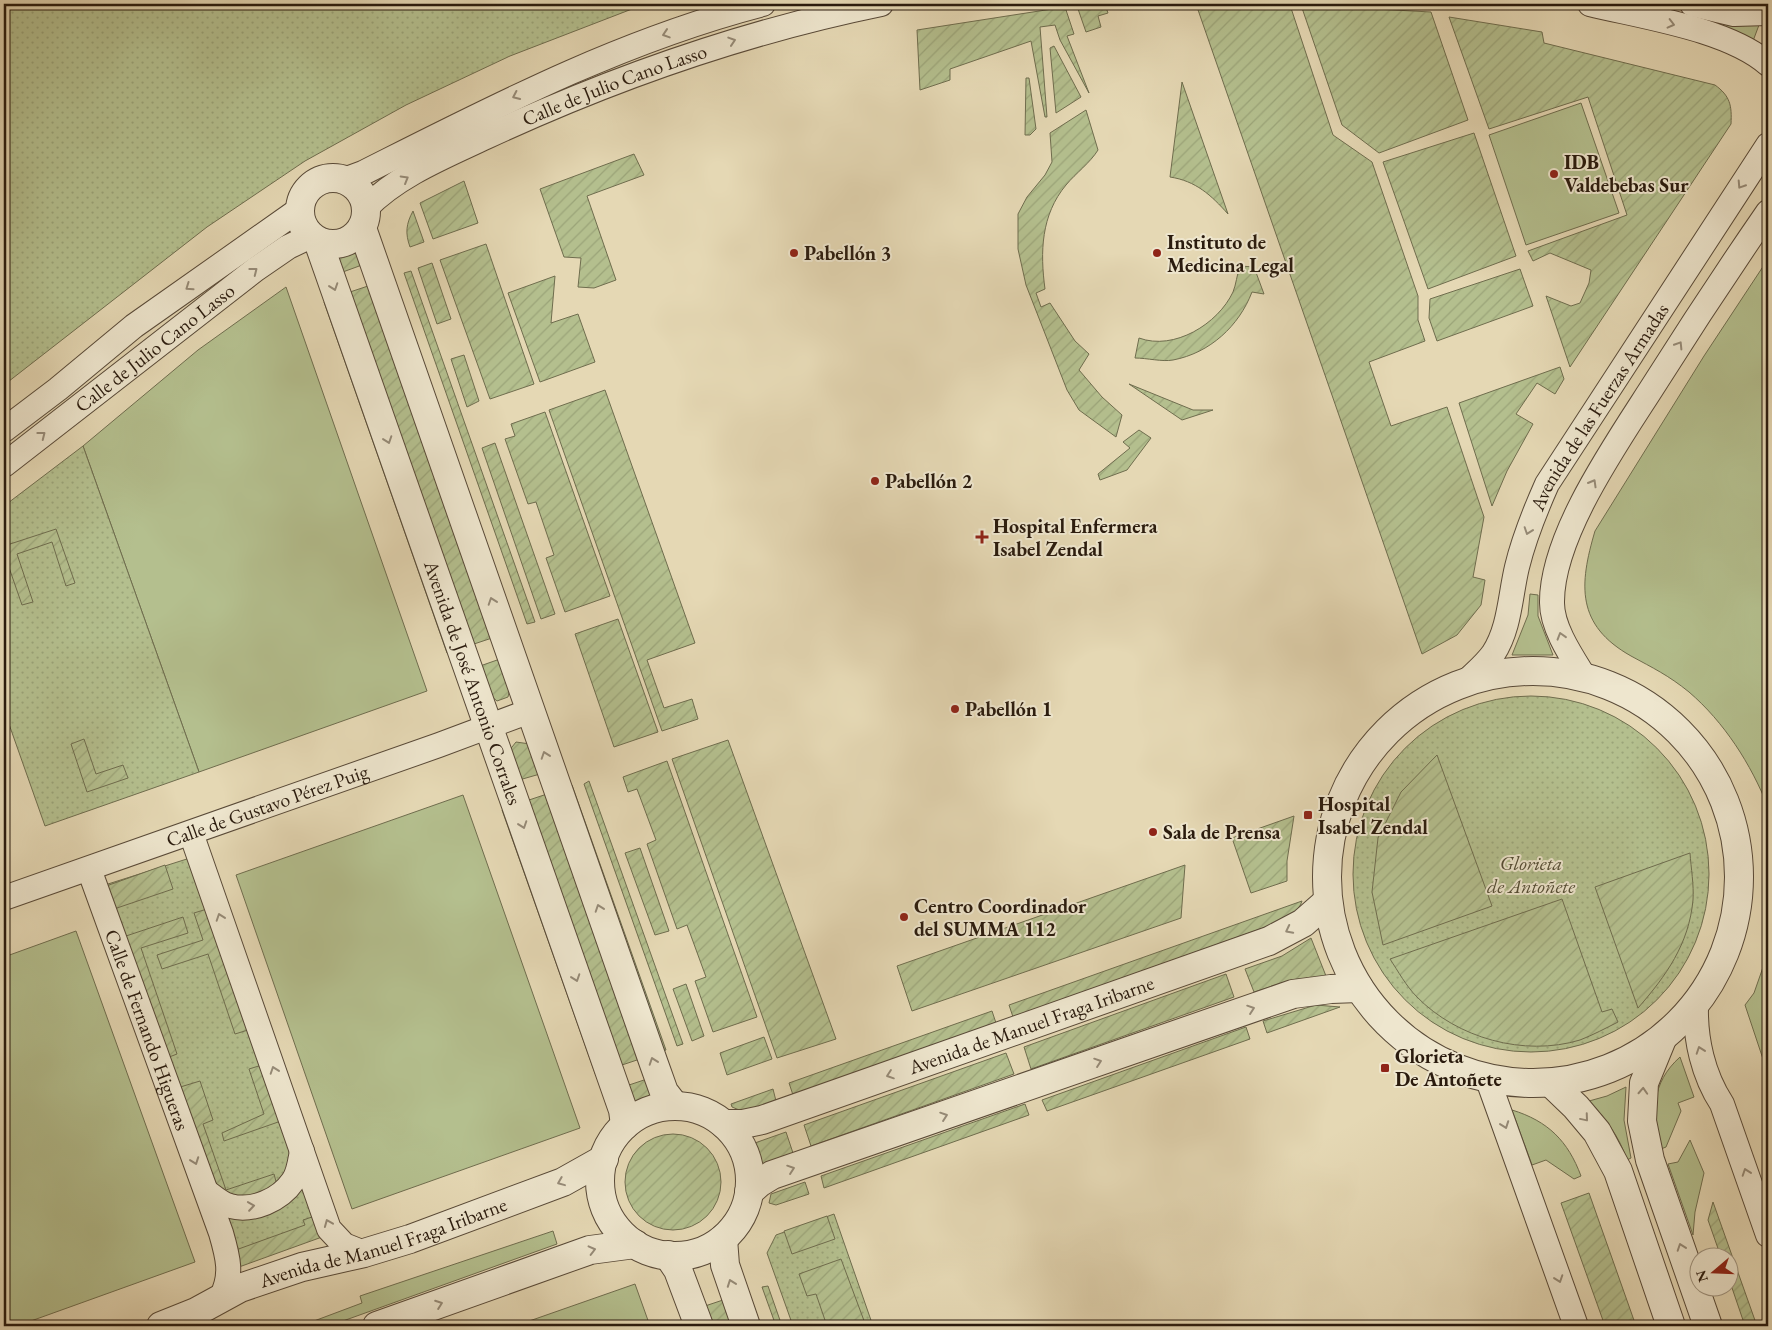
<svg xmlns="http://www.w3.org/2000/svg" width="1772" height="1330" font-family="'EB Garamond',serif">
  <style>
    .grass { fill: #b4bf8e; stroke: #6f6d4e }
    .park { fill: url(#park-dots); stroke: #6f6d4e }
    .garden { fill: url(#garden-furrows); stroke: #6f6d4e }
    .lines { fill: none; stroke-linecap: round; stroke-linejoin: round }
    .minor-casing { stroke: #594a38; stroke-width: 26 }
    .tertiary-casing { stroke: #594a38; stroke-width: 30 }
    .minor { stroke: #eee6ce; stroke-width: 24 }
    .tertiary { stroke: #eee6ce; stroke-width: 28 }
    .oneway { stroke: #968b78 }
    .poi-dot { fill: #8f2418; stroke: #eee6ce; stroke-width: 2 }
    .labels { text-anchor: middle; stroke-width: 4; stroke-linejoin: round; paint-order: stroke }
    .street-label { font-size: 20px; fill: #2a1b0e; stroke: #eee6ce }
    .poi-label { font-size: 20px; font-weight: bold; fill: #2a1b0e; stroke: #eee6ce; text-anchor: start }
    .park-label { font-size: 20px; font-style: italic; fill: #534c34; stroke: #eee6ce }
  </style>
  <defs>
    <pattern id="park-dots" width="8" height="8" patternUnits="userSpaceOnUse" patternTransform="scale(1.25)"><rect width="8" height="8" fill="#b4bf8e"/><path d="M2 2h.1M6 6h.1" fill="none" stroke="#9ba479" stroke-width="1.8" stroke-linecap="round"/></pattern>
    <pattern id="garden-furrows" width="10" height="10" patternUnits="userSpaceOnUse" patternTransform="scale(1.25)"><rect width="10" height="10" fill="#b4bf8e"/><path d="M-1 1l2-2M0 10L10 0M9 11l2-2" fill="none" stroke="#9ba479"/></pattern>
  </defs>
  <rect width="100%" height="100%" fill="#e5d8b4"/>
  <filter id="stains"><feTurbulence type="fractalNoise" baseFrequency=".004" numOctaves="4"/><feColorMatrix values="0 0 0 0 .2 0 0 0 0 .09 0 0 0 0 .02 0 0 0 .5 -.17"/></filter>
  <radialGradient id="worn" r=".72"><stop offset=".6" stop-color="#630" stop-opacity="0"/><stop offset="1" stop-color="#630" stop-opacity=".3"/></radialGradient>
  <path class="grass" d="M1690,15L1733,26L1759,25L1753,41Z
    M1581,103L1619,213L1526,245L1489,135Z
    M1768,259V807C1751,764 1724,722 1689,692C1668,675 1653,668 1631,656C1576,625 1579,585 1595,531L1704,356Z
    M286,287L427,691L199,772L83,446L198,350Z
    M1530,594L1538,595V616L1553,655H1512L1528,615Z
    M463,795L580,1128L352,1209L236,875Z
    M76,931L195,1262L17,1326H4V957Z
    M1768,953V1074L1745,1005L1754,993Z
    M1680,1057L1694,1097L1678,1103L1681,1111L1666,1147L1661,1149C1651,1114 1651,1083 1680,1057Z
    M1626,1087L1624,1120L1631,1158L1627,1160C1619,1136 1606,1119 1589,1101L1607,1096Z
    M1512,1110C1548,1121 1568,1141 1581,1176L1574,1179L1546,1160L1532,1165Z
    M1690,1140L1704,1173L1695,1212L1693,1235L1668,1164L1678,1162Z
    M553,1231L557,1244L329,1326H316L314,1321L362,1303L360,1296Z
    M635,1284L650,1326H515Z"/>
  <path class="park" d="M4,4H645L510,56L406,105L305,161L207,227L4,385Z
    M83,446L199,772L45,826L4,710V506Z
    M1353 874a178 178 0 1 1 356 0a178 178 0 1 1-356 0Z
    M190,858L321,1234L238,1262L106,888L108,884Z
    M834,1214L873,1326H793L767,1253L776,1235Z"/>
  <path class="garden" d="M1105,5L1108,13L1098,16L1101,27L1086,32L1077,6Z
    M1290,5L1333,135L1372,162L1418,296V320L1425,341L1369,362L1391,426L1447,407L1484,517L1473,577L1485,580L1481,605L1457,635L1422,654L1197,7Z
    M1301,5L1431,12L1468,120L1379,153L1342,125Z
    M1065,7L1074,34L1067,36L1089,93L1060,40L1055,25L1040,27L1047,117H1045L1031,41L950,69V80L920,90L917,30Z
    M1449,17L1542,32L1544,43L1715,85C1730,96 1732,105 1731,124L1570,367L1546,296L1571,306L1580,303L1589,283L1591,270L1550,253L1533,261L1528,251L1627,215L1588,97L1489,129Z
    M1054,46L1081,97L1056,113L1050,48Z
    M1026,78H1029L1036,129L1030,135H1025Z
    M1182,82L1228,214C1211,195 1196,181 1170,177Z
    M1086,110L1098,150C1090,163 1076,173 1066,185C1041,215 1040,252 1045,289L1036,293L1041,307L1050,303L1075,341L1089,354L1079,370L1102,397L1122,415L1116,437L1079,410L1067,390L1026,285L1018,249V214L1027,197L1045,175L1052,162L1050,133Z
    M1474,133L1516,256L1428,289L1383,162Z
    M634,154L644,175L587,196L616,280L594,288L578,287L581,258L564,257L540,189Z
    M464,181L478,223L433,239L420,203Z
    M413,211L424,242L410,247C405,233 406,224 413,211Z
    M354,244L362,265L340,273L332,252Z
    M486,244L534,384L490,399L440,260Z
    M432,263L451,319L437,324L418,268Z
    M1240,266L1254,267L1264,294L1252,292C1239,326 1210,353 1173,360C1162,362 1147,358 1135,358L1139,338C1174,351 1218,324 1233,292C1236,285 1237,274 1240,266Z
    M1520,269L1533,306L1437,341L1429,318L1430,299Z
    M411,271L535,622L527,624L404,273Z
    M555,276L551,323L578,314L595,362L540,382L508,293Z
    M368,286L492,638L471,645L347,293Z
    M328,300L451,651L447,653L324,302Z
    M464,355L479,401L467,407L451,359Z
    M1560,367L1564,379L1555,394L1537,383L1516,414L1533,424L1507,471L1492,506L1459,403Z
    M1129,384L1193,410H1213L1182,420Z
    M605,390L695,643L647,660L664,708L692,699L698,719L662,731L549,410Z
    M545,412L610,596L565,612L546,558L554,555L536,502L528,504L505,439L515,436L511,424Z
    M1139,430L1151,438L1127,470L1100,480L1098,474L1130,448L1123,442Z
    M495,443L555,614L541,619L482,448Z
    M56,529L75,583L66,586L52,542L17,554L33,602L22,605L4,553V546Z
    M618,619L658,732L614,747L575,634Z
    M500,659L510,688L508,697L497,701L490,695L480,666Z
    M84,739L96,774L123,765L128,778L87,792L71,744Z
    M728,740L836,1039L777,1058L672,759Z
    M516,742L530,744L540,774L519,780L508,752Z
    M1437,755L1492,906L1383,945L1372,892L1378,838L1401,792Z
    M667,761L757,1017L713,1032L695,981L706,977L687,925L677,929L647,844L656,840L637,789L628,792L623,777Z
    M589,781L683,1044L677,1046L584,784Z
    M572,785L666,1050L663,1051L568,786Z
    M547,794L640,1059L619,1066L526,801Z
    M505,809L599,1075L596,1076L502,810Z
    M1294,816L1287,861V881L1251,893L1232,838Z
    M640,848L669,931L655,935L625,853Z
    M1690,853C1691,868 1694,885 1693,900C1689,944 1666,976 1638,1008L1595,887Z
    M165,865L173,889L114,909L107,888L109,885Z
    M1185,865L1181,918L912,1011L897,966Z
    M1562,899L1602,1012L1612,1009L1618,1022C1606,1028 1593,1035 1580,1040C1524,1057 1457,1038 1417,997C1406,986 1398,971 1390,959Z
    M1302,901C1299,912 1287,917 1277,923L1013,1017L1009,1005Z
    M207,909L248,1030L235,1034L208,954L162,969L157,955L203,940L194,913Z
    M183,917L188,933L141,948L177,1054L164,1059L123,937Z
    M1311,938L1326,976L1291,980L1254,992L1245,969L1282,956Z
    M1226,974L1234,997L1031,1069L1024,1047Z
    M686,984L704,1036L692,1041L673,989Z
    M1316,1005L1340,1007L1267,1033L1263,1021Z
    M992,1011L996,1023L793,1095L789,1083Z
    M1246,1027L1250,1039L1047,1111L1042,1100Z
    M764,1037L772,1059L727,1075L720,1053Z
    M1006,1053L1014,1074L811,1146L804,1125Z
    M262,1065L281,1121L224,1141L222,1133L264,1114L249,1069Z
    M647,1079L654,1099L633,1106L626,1086Z
    M200,1081L213,1120L203,1124L226,1190L274,1174L278,1189L241,1202L211,1190L177,1088Z
    M773,1089L776,1101L744,1112L732,1107L731,1104Z
    M1025,1104L1029,1115L824,1188L821,1176Z
    M786,1132L793,1153L759,1165L752,1144Z
    M625 1182a48 48 0 1 1 96 0a48 48 0 1 1-96 0Z
    M805,1182L809,1194L776,1205L769,1203L771,1194Z
    M1589,1193L1636,1326H1605L1561,1203Z
    M1713,1202L1757,1326H1745L1730,1282V1258L1721,1257L1708,1220Z
    M315,1216L322,1237L239,1267L233,1251L305,1225L303,1220Z
    M827,1216L835,1239L792,1254L784,1231Z
    M841,1259L866,1326H827L816,1294L807,1296L799,1274Z
    M768,1286L782,1326H776L762,1287Z
    M726,1299L736,1326H712L705,1306Z"/>
  <g class="lines">
    <g class="minor-casing">
      <g id="minor">
        <path d="M1590,4C1643,17 1728,29 1768,64"/>
        <path d="M1692,4L1734,14L1768,13"/>
        <path d="M344,180L363,173C494,107 620,41 763,4"/>
        <path id="s1" d="M366,208C398,175 446,156 486,137C613,78 744,32 881,4"/>
        <path d="M4,430L58,389L134,326L300,209"/>
        <path id="s2" d="M4,465L256,269L288,247L311,236"/>
        <path d="M1585,678C1572,657 1552,628 1552,603C1551,534 1621,437 1657,380C1693,323 1730,267 1768,212"/>
        <path id="s3" d="M1466,682C1475,673 1486,664 1493,654C1510,628 1510,596 1517,567C1524,538 1535,511 1547,484L1768,145"/>
        <path d="M191,833L329,1229L344,1245L364,1253"/>
        <path id="s4" d="M89,869L221,1233C228,1257 233,1275 221,1298"/>
        <path id="s5" d="M4,898L439,745L530,711"/>
        <path d="M1696,1005C1695,1039 1703,1075 1722,1104L1768,1235"/>
        <path d="M1488,1080L1576,1326"/>
        <path d="M207,1192C214,1197 221,1204 230,1206C253,1212 280,1200 293,1181C299,1173 300,1161 302,1151"/>
      </g>
    </g>
    <g class="tertiary-casing">
      <g id="tertiary">
        <circle cx="333" cy="211" r="33"/>
        <path d="M362,228L654,1064L664,1092L674,1105"/>
        <path id="s6" d="M318,241L623,1110L625,1125"/>
        <circle cx="1533" cy="877" r="206"/>
        <path d="M1662,1039L1644,1083L1642,1121L1650,1160L1708,1326"/>
        <path d="M1551,1083L1576,1107L1597,1132L1618,1171L1671,1326"/>
        <circle cx="675" cy="1181" r="75"/>
        <path id="s7" d="M724,1124H743L762,1120L1269,941L1303,923L1328,901"/>
        <path d="M749,1192L759,1183L772,1175L1293,994L1331,989L1359,988"/>
        <path d="M723,1239L725,1265L746,1326"/>
        <path d="M668,1255L678,1270L699,1326"/>
        <path id="s8" d="M161,1326L196,1312L240,1288L302,1267L364,1253L410,1239L563,1182L604,1159"/>
        <path d="M377,1326L590,1250L635,1244"/>
      </g>
    </g>
    <use href="#minor" class="minor"/>
    <use href="#tertiary" class="tertiary"/>
  </g>
  <defs><path id="oneway-chevron" d="M-2-3.5L2.5 0L-2 3.5" fill="none" stroke-width="1.6" stroke-linecap="round" stroke-linejoin="round" transform="scale(1.25)"/></defs>
  <g class="oneway">
    <use href="#oneway-chevron" transform="translate(1671 24) rotate(14)"/>
    <use href="#oneway-chevron" transform="translate(666 34) rotate(162)"/>
    <use href="#oneway-chevron" transform="translate(732 41) rotate(-18)"/>
    <use href="#oneway-chevron" transform="translate(516 96) rotate(155)"/>
    <use href="#oneway-chevron" transform="translate(405 179) rotate(-30)"/>
    <use href="#oneway-chevron" transform="translate(1741 185) rotate(123)"/>
    <use href="#oneway-chevron" transform="translate(254 271) rotate(-38)"/>
    <use href="#oneway-chevron" transform="translate(189 287) rotate(145)"/>
    <use href="#oneway-chevron" transform="translate(334 287) rotate(71)"/>
    <use href="#oneway-chevron" transform="translate(1679 345) rotate(-58)"/>
    <use href="#oneway-chevron" transform="translate(42 435) rotate(-38)"/>
    <use href="#oneway-chevron" transform="translate(388 440) rotate(71)"/>
    <use href="#oneway-chevron" transform="translate(1593 483) rotate(-60)"/>
    <use href="#oneway-chevron" transform="translate(1528 531) rotate(109)"/>
    <use href="#oneway-chevron" transform="translate(492 601) rotate(-109)"/>
    <use href="#oneway-chevron" transform="translate(1561 636) rotate(-107)"/>
    <use href="#oneway-chevron" transform="translate(545 755) rotate(-109)"/>
    <use href="#oneway-chevron" transform="translate(523 825) rotate(71)"/>
    <use href="#oneway-chevron" transform="translate(599 908) rotate(-109)"/>
    <use href="#oneway-chevron" transform="translate(220 917) rotate(-109)"/>
    <use href="#oneway-chevron" transform="translate(1289 930) rotate(153)"/>
    <use href="#oneway-chevron" transform="translate(576 978) rotate(71)"/>
    <use href="#oneway-chevron" transform="translate(1251 1009) rotate(-19)"/>
    <use href="#oneway-chevron" transform="translate(1700 1050) rotate(-109)"/>
    <use href="#oneway-chevron" transform="translate(653 1061) rotate(-109)"/>
    <use href="#oneway-chevron" transform="translate(1098 1062) rotate(-19)"/>
    <use href="#oneway-chevron" transform="translate(274 1070) rotate(-109)"/>
    <use href="#oneway-chevron" transform="translate(890 1075) rotate(161)"/>
    <use href="#oneway-chevron" transform="translate(1643 1091) rotate(-87)"/>
    <use href="#oneway-chevron" transform="translate(944 1116) rotate(-19)"/>
    <use href="#oneway-chevron" transform="translate(1585 1118) rotate(50)"/>
    <use href="#oneway-chevron" transform="translate(1505 1125) rotate(70)"/>
    <use href="#oneway-chevron" transform="translate(195 1161) rotate(70)"/>
    <use href="#oneway-chevron" transform="translate(791 1169) rotate(-19)"/>
    <use href="#oneway-chevron" transform="translate(1746 1172) rotate(-109)"/>
    <use href="#oneway-chevron" transform="translate(561 1182) rotate(158)"/>
    <use href="#oneway-chevron" transform="translate(251 1206) rotate(-8)"/>
    <use href="#oneway-chevron" transform="translate(328 1223) rotate(-112)"/>
    <use href="#oneway-chevron" transform="translate(1681 1247) rotate(-109)"/>
    <use href="#oneway-chevron" transform="translate(592 1250) rotate(-14)"/>
    <use href="#oneway-chevron" transform="translate(1559 1279) rotate(71)"/>
    <use href="#oneway-chevron" transform="translate(731 1283) rotate(-110)"/>
    <use href="#oneway-chevron" transform="translate(439 1304) rotate(-20)"/>
  </g>
  <g class="poi-dot">
    <circle cx="1554" cy="174" r="5"/>
    <circle cx="794" cy="253" r="5"/>
    <circle cx="1157" cy="253" r="5"/>
    <circle cx="875" cy="481" r="5"/>
    <path d="M979.5 529.5h5v5h5v5h-5v5h-5v-5h-5v-5h5z"/>
    <circle cx="955" cy="709" r="5"/>
    <rect x="1303" y="810" width="10" height="10" rx="2.5"/>
    <circle cx="1153" cy="832" r="5"/>
    <circle cx="904" cy="917" r="5"/>
    <rect x="1380" y="1063" width="10" height="10" rx="2.5"/>
  </g>
  <g class="labels">
    <g class="street-label">
      <text dy="7" stroke="none"><textPath href="#s1" startOffset="279">Calle de Julio Cano Lasso</textPath></text>
      <text dy="7" stroke="none"><textPath href="#s2" startOffset="191">Calle de Julio Cano Lasso</textPath></text>
      <text dy="7" stroke="none"><textPath href="#s3" startOffset="311">Avenida de las Fuerzas Armadas</textPath></text>
      <text dy="7" stroke="none"><textPath href="#s6" startOffset="468">Avenida de José Antonio Corrales</textPath></text>
      <text dy="7" stroke="none"><textPath href="#s5" startOffset="279">Calle de Gustavo Pérez Puig</textPath></text>
      <text dy="7" stroke="none"><textPath href="#s7" startOffset="324">Avenida de Manuel Fraga Iribarne</textPath></text>
      <text dy="7" stroke="none"><textPath href="#s4" startOffset="171">Calle de Fernando Higueras</textPath></text>
      <text dy="7" stroke="none"><textPath href="#s8" startOffset="238">Avenida de Manuel Fraga Iribarne</textPath></text>
    </g>
    <g class="poi-label">
      <text x="1564" y="169">IDB<tspan x="1564" dy="23">Valdebebas Sur</tspan></text>
      <text x="1167" y="249">Instituto de<tspan x="1167" dy="23">Medicina Legal</tspan></text>
      <text x="804" y="260">Pabellón 3</text>
      <text x="885" y="488">Pabellón 2</text>
      <text x="993" y="533">Hospital Enfermera<tspan x="993" dy="23">Isabel Zendal</tspan></text>
      <text x="965" y="716">Pabellón 1</text>
      <text x="1318" y="811">Hospital<tspan x="1318" dy="23">Isabel Zendal</tspan></text>
      <text x="1163" y="839">Sala de Prensa</text>
      <text x="914" y="913">Centro Coordinador<tspan x="914" dy="23">del SUMMA 112</tspan></text>
      <text x="1395" y="1063">Glorieta<tspan x="1395" dy="23">De Antoñete</tspan></text>
    </g>
    <g class="park-label">
      <text x="1531" y="870">Glorieta<tspan x="1531" dy="23">de Antoñete</tspan></text>
    </g>
  </g>
  <rect width="1772" height="1330" fill="none" stroke="#e5d8b4" stroke-width="20"/>
  <rect x="5" y="5" width="1762" height="1320" fill="none" stroke="#2a1b0e" stroke-width="2.5"/>
  <rect x="10" y="10" width="1752" height="1310" fill="none" stroke="#2a1b0e"/>
  <g transform="translate(1714 1272) rotate(251)"><circle r="24" fill="#eee6ce" stroke="#a09581"/>
  <path d="M0-4L9 19L0 12L-9 19Z" fill="#8f2418"/>
  <text y="-8" font-size="14" font-weight="bold" text-anchor="middle" fill="#2a1b0e">N</text>
  </g>
  <rect width="100%" height="100%" filter="url(#stains)"/>
  <rect width="100%" height="100%" fill="url(#worn)"/>
</svg>
